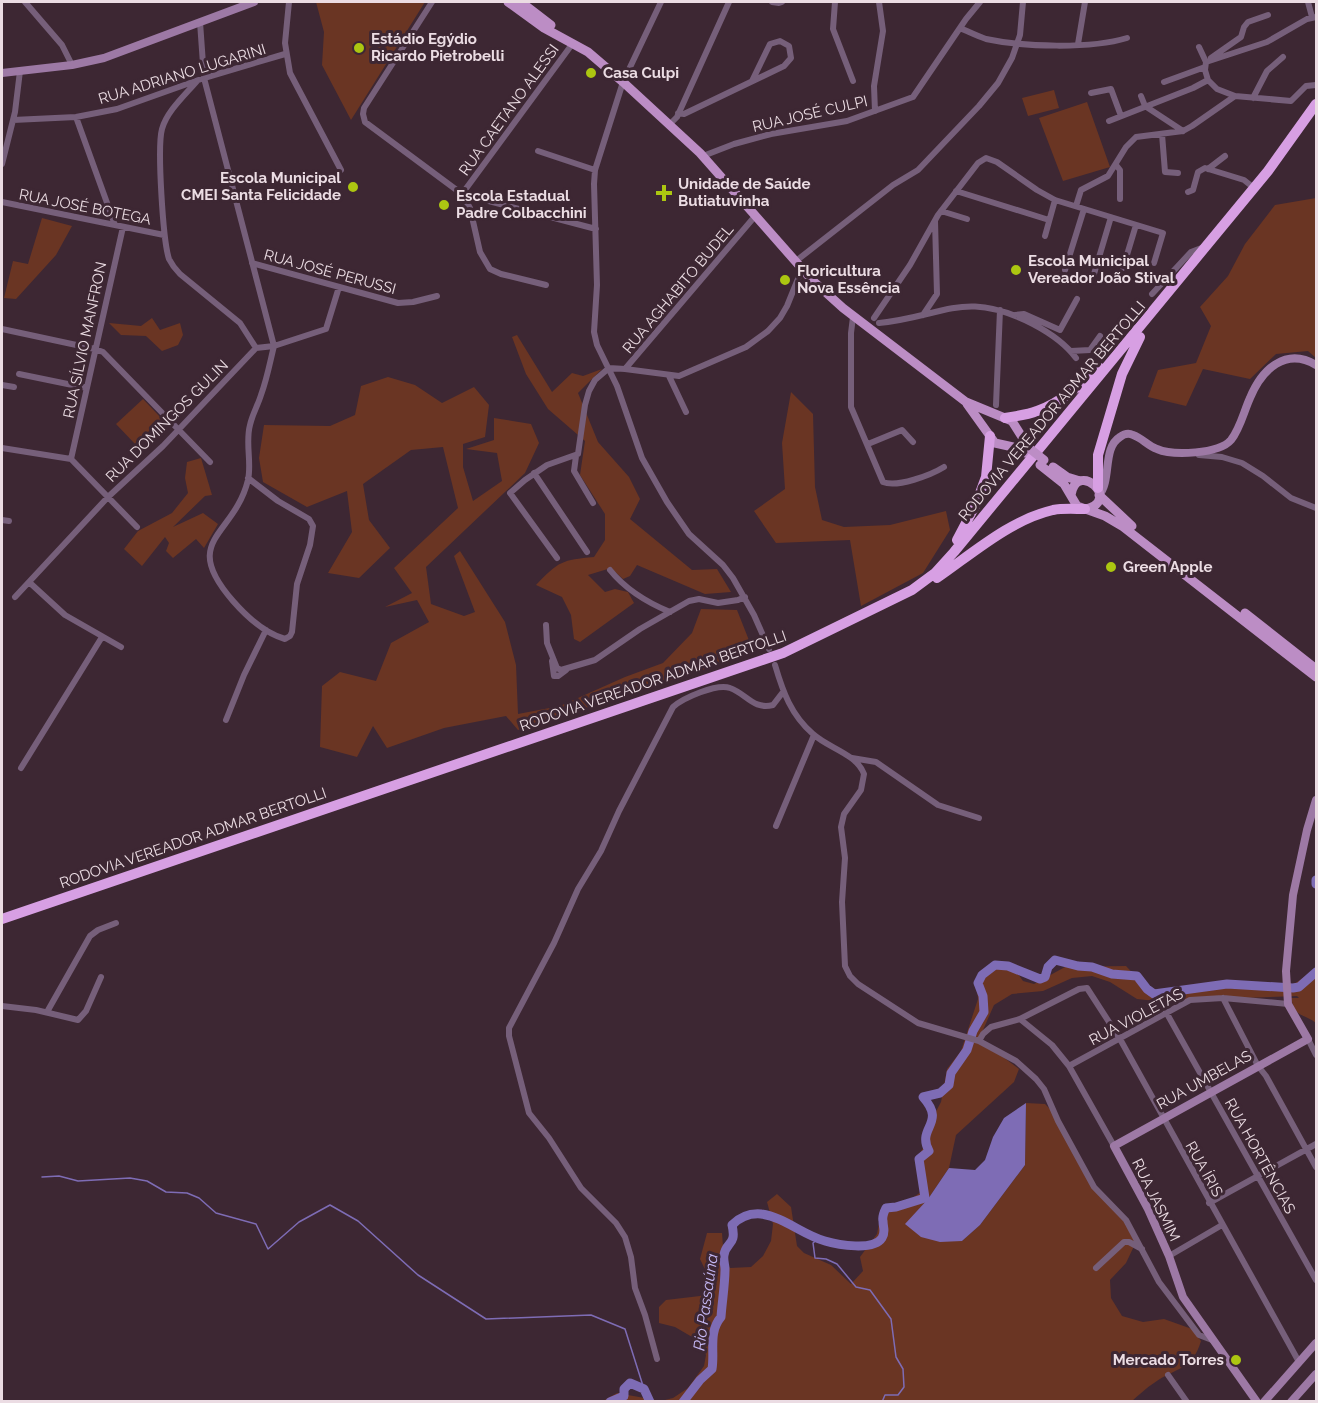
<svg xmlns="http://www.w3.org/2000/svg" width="1318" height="1403" font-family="Raleway,sans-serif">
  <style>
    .green { fill: #6a3523 }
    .water { fill: #7e6cb5 }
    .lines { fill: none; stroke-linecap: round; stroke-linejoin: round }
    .stream { stroke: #7e6cb5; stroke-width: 1.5 }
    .river { stroke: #7e6cb5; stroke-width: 9 }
    .street { stroke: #765f7a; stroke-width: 6 }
    .secondary { stroke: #9d79a5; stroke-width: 8 }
    .primary { stroke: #bc8dc5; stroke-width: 9 }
    .highway { stroke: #d79fe3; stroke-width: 10 }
    .primary-bridge { stroke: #bc8dc5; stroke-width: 9 }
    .poi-dot { fill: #acc611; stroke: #3d2733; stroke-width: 2 }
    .labels { text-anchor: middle; stroke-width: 6; stroke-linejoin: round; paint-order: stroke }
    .poi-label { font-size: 15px; font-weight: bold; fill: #ebdce3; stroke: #3d2733; text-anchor: start }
    .street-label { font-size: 15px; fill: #ebdce3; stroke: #3d2733 }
    .water-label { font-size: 16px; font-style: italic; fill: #c4b7f3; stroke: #3d2733 }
  </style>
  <rect width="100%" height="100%" fill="#3d2733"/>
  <path class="green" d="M316,2H425L351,120L322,65L324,32Z
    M1054,90L1059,108L1028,116L1022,98Z
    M1087,102L1110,167L1063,181L1039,118Z
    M1316,198V358L1308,351L1276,354L1250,379L1203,369L1186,406L1148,397L1158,370L1196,363L1211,326L1200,307L1228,276L1245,244L1275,205Z
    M42,218L72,226L56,255L16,299L4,298L13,261L28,264Z
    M152,318L160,330L180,323L183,335L178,345L162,351L146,336L121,335L109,323L141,326Z
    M517,335L552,392L572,373L583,376L602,369L578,393L598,442L629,477L640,499L630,519L692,570L717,569L731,592L705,594L637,565L630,576L623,579L611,568L588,575L605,592L615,589L628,592L634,603L580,642L574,639L571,615L562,597L536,585C559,561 562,560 594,557L605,540V514L580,475L585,441L548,409L526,374L512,337Z
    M388,377L415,385L442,403L474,387L489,405L485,437L463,444V467L473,501L502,481L497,453L466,449L494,440V418L531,424L539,443L525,473L426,567L431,604L464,616L475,612L454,556L460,551L505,622L516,665L518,714L560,706L625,677L663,663L692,633L701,609L737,610L754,653L518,730L506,716L444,728L387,748L373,726L357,757L320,747L322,686L340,672L376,681L391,643L429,622L417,600L385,607L412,593L394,568L458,508L443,447L411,450L363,484L369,520L390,548L359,578L328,573L352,532L347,491L307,507L263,482L259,458L264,425L330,426L355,415L361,386Z
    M791,392L813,414L815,487L822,520L844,527L890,525L946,511L950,530L923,573L861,606L850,540L776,543L754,511L785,489L782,443Z
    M143,399L162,419L135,444L116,424Z
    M201,458L212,495L205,496L173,527L203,513L218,524L204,548L196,539L173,558L166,551L169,543L165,537L142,566L124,549L138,531L172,513L188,493L185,478L187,462Z
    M995,964H1011L1023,981L1034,984L1065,967L1126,966L1146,987L1156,990L1228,984L1288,988L1316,969V1023C1303,1013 1295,1018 1291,998H1299L1297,996L1155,1001L1137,999L1110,982L1092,976L1072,978L1043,991L1012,994L994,1005L979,1039L1019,1069L1014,1082L956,1135L949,1168L928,1199L906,1224L962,1241L980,1225L1025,1165L1026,1103L1045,1104L1053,1112L1087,1176L1132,1231L1135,1244L1126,1263L1110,1280L1111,1298L1122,1316L1143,1322L1164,1319L1192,1329L1201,1341C1192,1371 1176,1367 1154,1383C1146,1388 1139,1395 1132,1401L601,1402L617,1393L661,1401L673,1398L688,1388L704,1366L706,1355L699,1341L675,1327L659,1323V1307L666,1300L700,1296L714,1288L700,1259L707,1233H722L724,1260L730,1268L751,1267L763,1256L771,1241L773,1224L767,1202L777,1194L791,1207L797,1246L804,1253L831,1265L851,1284L863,1271L860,1257L877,1234L882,1208L908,1201L921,1192L922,1181L915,1160L930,1138L932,1119L941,1102L947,1069L961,1051L978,999L976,981L981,971Z"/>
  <path class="water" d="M1026,1103L1025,1165L980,1225L962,1241L940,1242L921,1237L905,1224L928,1199L949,1168L975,1170L985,1160L993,1137L1004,1118Z"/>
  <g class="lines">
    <path class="stream" d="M42,1177L59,1176L78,1181L130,1178L147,1181L166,1192L187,1193L199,1198L216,1213L256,1224L268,1249L299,1222L330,1205L358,1221L418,1275L486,1319L591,1315L625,1329L644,1389
      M819,1238L813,1243L815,1258L826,1259L837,1264L856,1287L870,1290L891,1319L896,1357L903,1369L904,1387L898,1395H885L882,1402"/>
    <path class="river" d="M1316,880V884
      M610,1402L624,1396V1389L630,1383L644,1389L650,1402
      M683,1402L700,1380L712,1369C715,1352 708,1332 721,1317C722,1302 725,1285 725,1269C725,1265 723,1260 724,1255C726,1241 737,1246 732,1225C740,1217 749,1213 761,1214C784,1217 803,1235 825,1241C838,1245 874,1251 882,1238C886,1232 883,1228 883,1221C882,1217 884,1212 886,1208L896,1207L925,1198L919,1159L929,1151C916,1127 947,1124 923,1097L940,1093L949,1085L951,1073L967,1050L973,1031L984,1012L983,996L978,983L982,975L995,965L1008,966L1040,979L1045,977L1048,967L1055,960L1078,966L1092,967L1112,974L1137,976L1147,989L1154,994L1227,984L1293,988L1299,987L1316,972"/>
    <path class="street" d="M25,2L62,45L72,65
      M289,2L285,43L290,73L341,170
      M432,2L364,108L363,114L365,122L462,194L596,229
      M661,2L623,82L595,170L594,184L597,285L594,332L597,345L617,386L642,458L667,502L689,534L723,565L733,578L754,615L769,649
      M772,2L779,3L782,2
      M835,2L833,29L853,81
      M1308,2L1312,17
      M200,22L204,78L274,346C270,362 267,379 261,395C258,405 252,415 250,425C245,443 252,462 248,480C234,537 179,539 233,601C247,617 264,633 285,639L290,636L292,632L297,584L310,545L313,526L309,519L278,501L248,478
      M960,28C969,32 977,36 986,39C1023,47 1091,49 1127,38
      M1078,44L1085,2
      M1199,47L1206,62L1205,70L1208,80L1217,89L1235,96
      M1211,58L1241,37L1244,27L1248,22L1268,15
      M1206,62L1267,42L1307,19L1316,17
      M197,81C185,95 167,111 162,129C157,147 163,241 169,259C172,265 175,269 180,274L240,323L256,348
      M1164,82L1205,67
      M1091,93L1111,89L1121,116
      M1141,96L1145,106L1183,131
      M1253,98L1267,71L1283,57
      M875,111L874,86L883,31L879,2
      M678,113L684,114L784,66L791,58L789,46L780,41L770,44L752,81
      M76,117L115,225
      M13,120L76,117L117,109L204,78L285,54
      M1109,121L1193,88L1208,80
      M669,125L677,117L729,2
      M1162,134L1165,172L1178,173
      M538,151L595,170
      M703,156L734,144L771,134L847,121L913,97L966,19L980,2
      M2,164L15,112L20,71
      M1116,165L1120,170V199
      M1208,169L1225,156
      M956,191L1049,220
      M1188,192L1193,190L1198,172L1205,168L1244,180L1254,188
      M2,202L164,235
      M1076,206L1081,190L1108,176L1126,147L1136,137L1183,131L1192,126L1235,96L1291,101L1306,86L1316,85
      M941,211L967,219
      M1045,236L1055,200
      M796,261L893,185L918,170L979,106L998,83L1012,58L1020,35L1023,2
      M252,263L398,303L413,302L437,296
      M1123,268L1136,225
      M1065,270L1084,209
      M1094,274L1111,217
      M546,285L501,274L490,269L480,252L470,208L462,194L573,43
      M1152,294L1191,252L1204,247
      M923,315L937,294L935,221
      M1015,315L1024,314L1060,330L1077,299
      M853,317L851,333V407L883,482C897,488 931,475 944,467
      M874,318L910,265L938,215L978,163L986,158L997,162L1037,190L1055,200L1163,233L1154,263
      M879,323C946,316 964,289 1033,324C1050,333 1065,343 1076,358
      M2,329L95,349L103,352L210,462
      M1071,351L1090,350L1100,336
      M625,369L679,376L746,347L768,331L780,318L787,306L802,269
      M19,374L87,388
      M669,376L686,412
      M2,385L14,387
      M996,405L1000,310
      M868,444L902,430L913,442
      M2,448L71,459L137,527
      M1199,455L1222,457L1242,463L1263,476L1291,498L1316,508
      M576,456L574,471L593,503
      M71,459L123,227
      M534,473L587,552
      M2,520L9,521
      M557,558L510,493L525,480L547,465L578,454L585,405L589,391L595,380L609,368L625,369L756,215
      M610,570C626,590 646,602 670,612
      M29,582L65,615L121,647
      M15,597L108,497L163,446L256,348L274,346L326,329L339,287
      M546,625L547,643L557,668L561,670L595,660L640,629L689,601L699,599L718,603L738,600L745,597
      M552,661L554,676H558L566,670
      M775,665C783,692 791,715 813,734C828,748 857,754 864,774L861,790L844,814L841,827L845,858L842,902L845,966L850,976L858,984L918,1023L979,1041L1016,1061L1036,1079L1044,1089L1058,1121L1094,1187L1126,1220L1159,1282L1199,1335L1212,1340
      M226,720L244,675L266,630
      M852,758L876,762L938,805L979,818
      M21,768L102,637
      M776,826L814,735
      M1223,998L1258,1066L1266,1076L1316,1167
      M2,1006L36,1010L78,1020L86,1011L101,977
      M47,1012L90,936L98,930L116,923
      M1166,1012L1316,1280
      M1020,1019L1052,1045L1069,1066L1114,1146
      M1308,1039L1316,1055
      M979,1041L983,1034L991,1027L1020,1019L1079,989L1087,988L1120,1039L1299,1362
      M1069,1066L1190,1000L1223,998L1288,1004
      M1209,1203L1316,1144
      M1169,1256L1222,1225
      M1096,1268L1124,1242H1129L1142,1249
      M657,1359L645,1315L635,1288L631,1257L625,1237L616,1223L581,1188L549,1138L529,1113L509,1036V1028L554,943L578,889L601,851L619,811L673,707C683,698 717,683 730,688C747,694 753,710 773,705L783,692
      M1168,1375L1187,1402"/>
    <path class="secondary" d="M2,73L72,65L104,58L254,2
      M1099,495C1112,480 1102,448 1120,437C1124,434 1129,433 1133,435C1142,438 1148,446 1157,449C1173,456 1219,454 1231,440C1240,429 1244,411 1250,398C1262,369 1286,347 1316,365
      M1257,1402L1183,1297L1169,1256L1148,1209L1114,1146L1308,1039L1288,1004L1286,971L1293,895L1307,830L1316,800
      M1264,1402L1316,1343
      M1291,1402L1316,1374"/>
    <path class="primary" d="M508,2L544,28L588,52L623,82L700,153L812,280L843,308L966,402L1012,421L1029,448
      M521,2L551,25
      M967,404L995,443L1013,447L1025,453
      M1040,465L1064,484L1077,506L1105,516L1122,526L1316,677
      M1053,467L1067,477L1080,481
      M1071,495C1077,459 1122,500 1086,509
      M1099,495L1132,526
      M1245,613L1316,669"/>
    <path class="highway" d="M1005,418C1016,416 1027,415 1037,411C1060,403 1082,384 1100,368
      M1098,488V455L1122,374L1140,337
      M957,540L976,504L986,477L990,436
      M937,578C972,554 1010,520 1053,510C1063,508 1075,509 1085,509
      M2,919L783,653L912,590L935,573L954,552L1268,171L1316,104"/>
    <path class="primary-bridge" d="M1029,448L1044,460"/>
  </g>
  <g class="poi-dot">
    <circle cx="359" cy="48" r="6"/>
    <circle cx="591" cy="73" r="6"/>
    <circle cx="353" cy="187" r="6"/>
    <path d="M661 184h6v6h6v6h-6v6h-6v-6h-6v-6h6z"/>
    <circle cx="444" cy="205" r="6"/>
    <circle cx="1016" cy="270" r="6"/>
    <circle cx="785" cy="280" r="6"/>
    <circle cx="1111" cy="567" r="6"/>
    <circle cx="1236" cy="1360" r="6"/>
  </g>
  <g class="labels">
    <g class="poi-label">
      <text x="371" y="44">Estádio Egýdio<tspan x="371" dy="17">Ricardo Pietrobelli</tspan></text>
      <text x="603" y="78">Casa Culpi</text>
      <text x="341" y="183" text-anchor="end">Escola Municipal<tspan x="341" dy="17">CMEI Santa Felicidade</tspan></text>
      <text x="678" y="189">Unidade de Saúde<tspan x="678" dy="17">Butiatuvinha</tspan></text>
      <text x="456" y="201">Escola Estadual<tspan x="456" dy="17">Padre Colbacchini</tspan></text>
      <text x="1028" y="266">Escola Municipal<tspan x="1028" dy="17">Vereador João Stival</tspan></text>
      <text x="797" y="276">Floricultura<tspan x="797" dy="17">Nova Essência</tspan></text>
      <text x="1123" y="572">Green Apple</text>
      <text x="1224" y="1365" text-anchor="end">Mercado Torres</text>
    </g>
    <g class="street-label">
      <text transform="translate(182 74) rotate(-17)" y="5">RUA ADRIANO LUGARINI</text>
      <text transform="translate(509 110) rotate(-54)" y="5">RUA CAETANO ALESSI</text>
      <text transform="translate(810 114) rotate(-13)" y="5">RUA JOSÉ CULPI</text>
      <text transform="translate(85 207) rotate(11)" y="5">RUA JOSÉ BOTEGA</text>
      <text transform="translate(330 272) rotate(15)" y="5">RUA JOSÉ PERUSSI</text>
      <text transform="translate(678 289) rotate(-50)" y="5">RUA AGHABITO BUDEL</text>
      <text transform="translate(85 340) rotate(-78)" y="5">RUA SÍLVIO MANFRON</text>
      <text transform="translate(1052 411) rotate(-50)" y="5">RODOVIA VEREADOR ADMAR BERTOLLI</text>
      <text transform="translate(167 421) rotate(-45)" y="5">RUA DOMINGOS GULIN</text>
      <text transform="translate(653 681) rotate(-19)" y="5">RODOVIA VEREADOR ADMAR BERTOLLI</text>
      <text transform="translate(193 838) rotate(-19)" y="5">RODOVIA VEREADOR ADMAR BERTOLLI</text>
      <text transform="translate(1136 1017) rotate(-28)" y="5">RUA VIOLETAS</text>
      <text transform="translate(1204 1080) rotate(-29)" y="5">RUA UMBELAS</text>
      <text transform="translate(1260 1156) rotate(61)" y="5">RUA HORTÊNCIAS</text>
      <text transform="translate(1204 1169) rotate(61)" y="5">RUA ÍRIS</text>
      <text transform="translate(1156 1200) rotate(64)" y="5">RUA JASMIM</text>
    </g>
    <g class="water-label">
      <text transform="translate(705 1302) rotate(-82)" y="6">Rio Passaúna</text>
    </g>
  </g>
  <rect width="1318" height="1403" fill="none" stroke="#ebdce3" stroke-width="6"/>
</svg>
